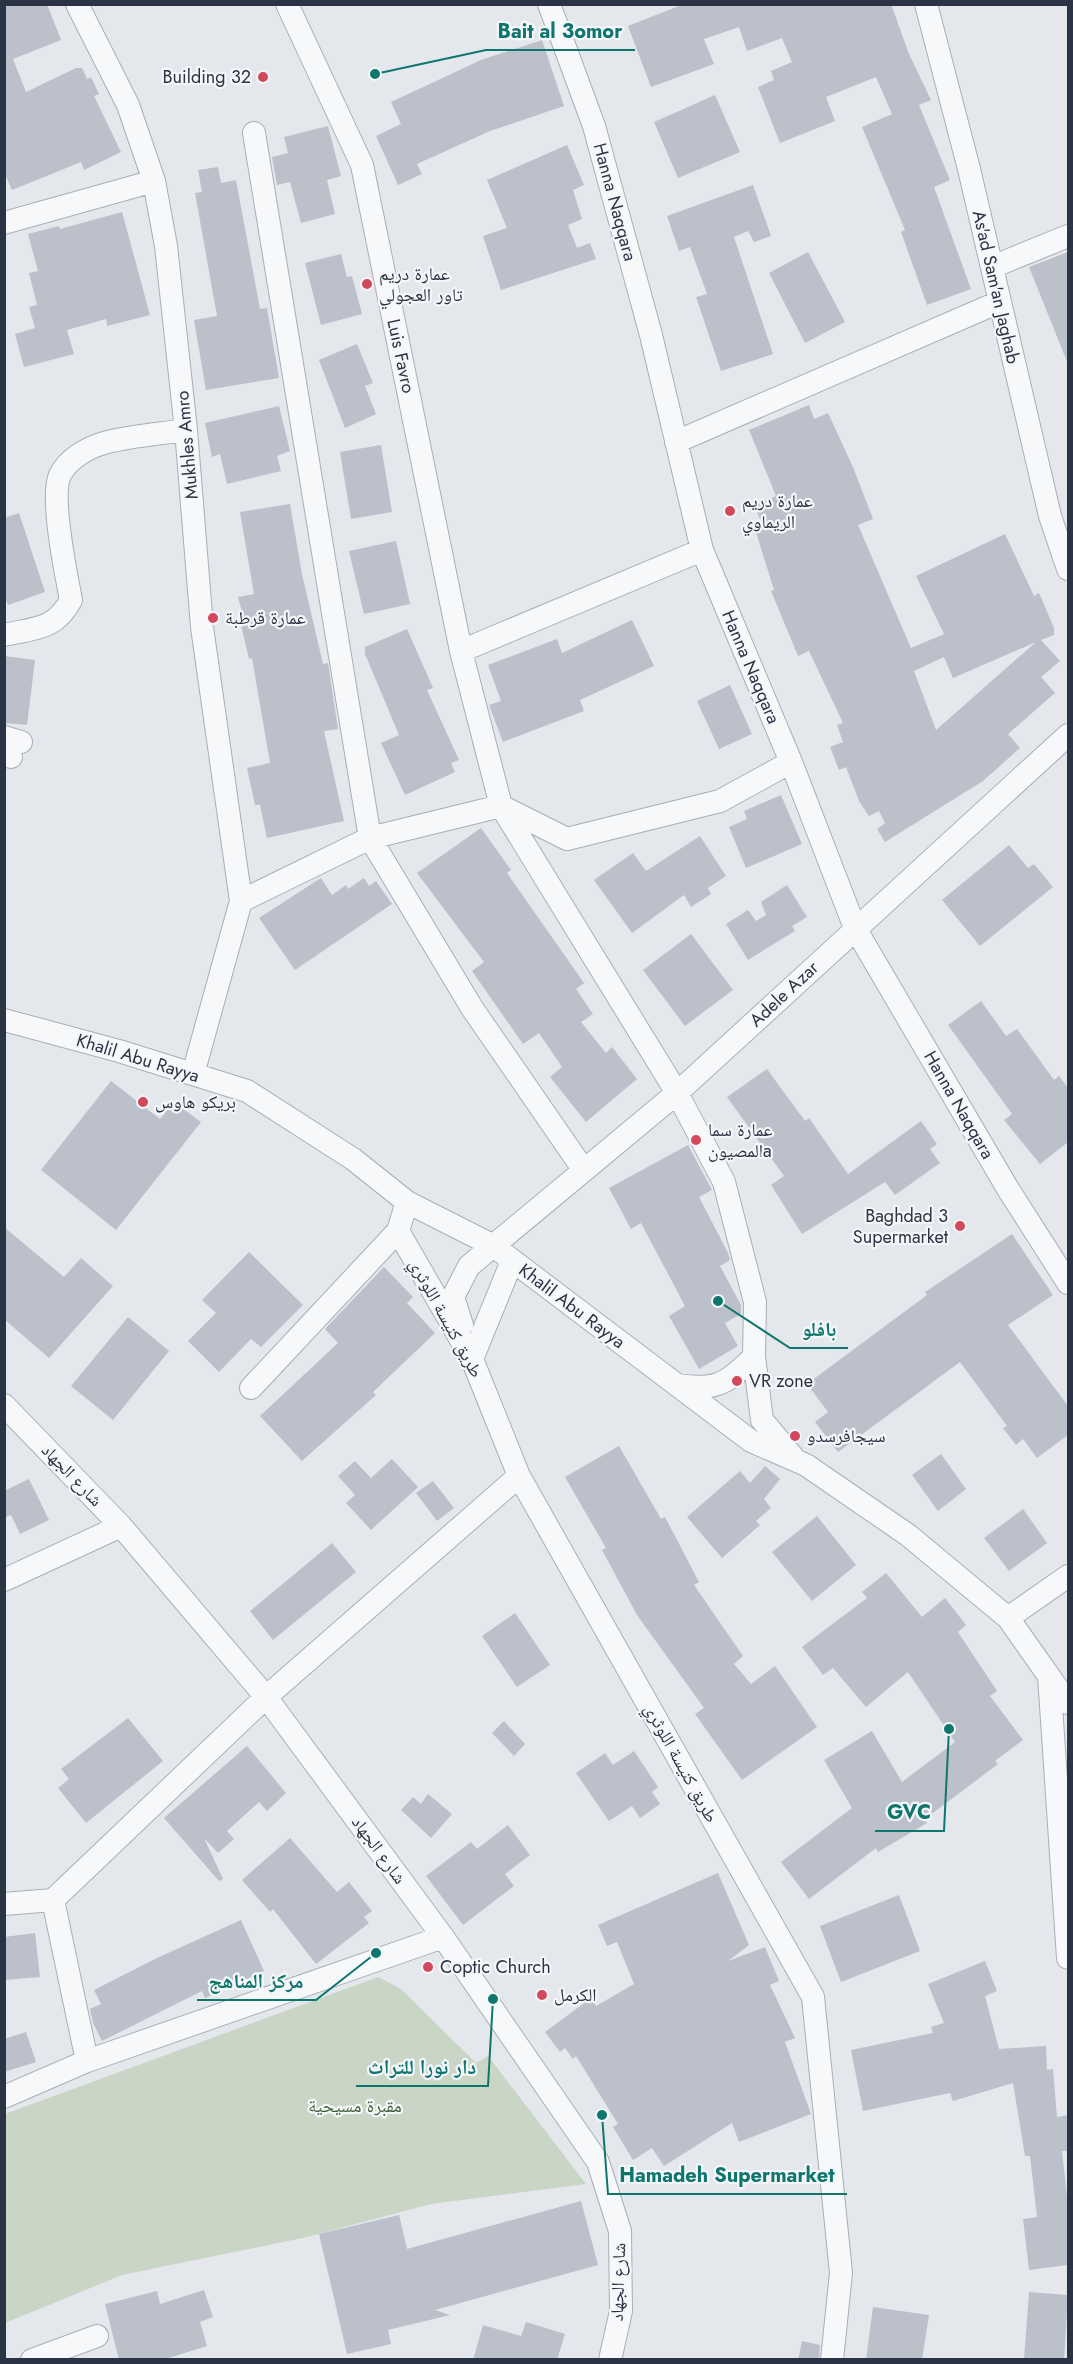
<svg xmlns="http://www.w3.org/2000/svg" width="1073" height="2364" font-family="Jost,'Noto Naskh Arabic',sans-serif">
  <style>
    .green { fill: #c9d6c5 }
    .building { fill: #bbc0ca; fill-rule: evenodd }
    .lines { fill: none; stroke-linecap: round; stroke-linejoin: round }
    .minor-casing { stroke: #a9aeb7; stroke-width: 24 }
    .minor { stroke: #f7f8fa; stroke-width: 22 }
    .poi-dot { fill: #d1495b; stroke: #f4f6f9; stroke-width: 2 }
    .labels { text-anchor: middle; stroke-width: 4.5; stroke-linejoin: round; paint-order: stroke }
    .poi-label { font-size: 18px; fill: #2b3445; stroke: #f4f6f9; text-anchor: start }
    .street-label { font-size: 18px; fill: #2b3445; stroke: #f4f6f9 }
    .park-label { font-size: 18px; fill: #3f6138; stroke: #f4f6f9 }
    .leader { fill: none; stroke: #0f766e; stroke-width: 2 }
    .callout-dot { fill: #0f766e; stroke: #f4f6f9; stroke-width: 2 }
    .callout-label { font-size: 20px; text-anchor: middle; font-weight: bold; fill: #0f766e; stroke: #f4f6f9; stroke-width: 4.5; stroke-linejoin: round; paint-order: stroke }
  </style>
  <rect width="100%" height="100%" fill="#e4e7ec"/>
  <path class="green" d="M378,1977L401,1989L476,2063L488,2056L586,2184L431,2204L307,2237L122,2275L5,2323V2114Z"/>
  <path class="building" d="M4,4H47L61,40L13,59L26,92L76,68H82L87,79L91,77L99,94L94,96L121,152L84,170L81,162L12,190L4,172Z
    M684,4H891L909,54L931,100L919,105L950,180L934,187L971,289L927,305L901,232L905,230L862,127L892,114L876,77L826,97L835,121L780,143L758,87L774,80L771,71L792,62L782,38L747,51L739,27L704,39L714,64L651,87L628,26Z
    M542,40L564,106L490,131L417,164L422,174L398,185L376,136L401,124L391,102L481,60Z
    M715,95L740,152L678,178L654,122Z
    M328,126L341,176L327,180L335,214L301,223L290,182L277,185L272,157L288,153L284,137Z
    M567,145L584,185L573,190L582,219L568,225L577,248L590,243L596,259L501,290L483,236L507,228L487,180Z
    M218,167L221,183L236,180L260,309L267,308L279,378L206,390L194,320L217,316L195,193L202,192L198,170Z
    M753,185L771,236L754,242L748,231L734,237L773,354L721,371L696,297L707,294L690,247L679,251L667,216Z
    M122,212L150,315L107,326L106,319L67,330L74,354L24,367L15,334L35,328L29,307L37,305L29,273L38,271L28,234L59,226L60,229Z
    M808,252L845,322L805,343L769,273Z
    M1068,252V364L1029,267Z
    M341,254L347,277L352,276L362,314L321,325L305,263Z
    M357,344L373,383L365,386L376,414L345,428L319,360Z
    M809,405L814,419L828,413L853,467L873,519L858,525L911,648L944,634L916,576L1005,534L1034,596L1039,593L1054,628V635L1041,640L1060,661L1041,677L1055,693L1008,734L1020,748L983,781L885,842L877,829L885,823L879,811L869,816L859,801L846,767L839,770L830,747L843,742L837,725L843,723L809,651L798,656L771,591L774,590L755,529L763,526L754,505L776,496L749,430ZM1036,642L936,730L914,671L944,657L953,678Z
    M279,406L290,451L277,456L281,471L227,484L220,454L212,457L205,423Z
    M381,445L392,512L351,519L340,452Z
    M290,504L302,574L323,664L328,663L338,729L324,731L344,821L267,838L260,805H255L247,768L270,763L252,658L249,659L239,616L243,615L238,597L254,594L240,512Z
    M19,513L45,592L8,605L4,595V518Z
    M396,541L410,604L364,614L349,551Z
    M632,620L654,666L580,700L584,711L503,742L489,705L501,701L488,665L557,639L562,653Z
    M407,629L433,688L427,690L459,760L451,763L455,772L405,795L381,743L399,735L365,654V647Z
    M4,656L35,660L27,725L4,723Z
    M730,685L752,734L719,749L697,701Z
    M781,795L802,844L746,868L729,827L747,819L744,811Z
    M481,828L511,870L507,873L584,983L576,989L593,1014L581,1022L606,1053L612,1047L637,1079L586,1122L550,1077L562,1067L539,1033L523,1044L472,971L484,962L417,873Z
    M700,836L726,876L708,888L711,894L691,907L684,895L632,933L594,880L633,853L646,871Z
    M1009,845L1028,868L1034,864L1053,887L980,946L942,900Z
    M321,878L332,895L346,885L348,889L364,878L369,886L376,881L392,904L295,970L259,918Z
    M787,885L807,917L792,926L795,931L748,960L726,924L748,910L756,921L766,915L761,902Z
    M691,934L733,990L685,1026L643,970Z
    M981,1001L1006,1036L1017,1029L1054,1080L1059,1076L1068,1088V1142L1040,1164L1004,1120L1012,1114L948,1025Z
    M767,1069L805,1121L809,1118L848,1174L921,1121L937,1144L930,1149L940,1163L895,1195L885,1182L802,1234L771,1185L784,1176L727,1097Z
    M111,1081L160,1119L174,1102L201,1122L116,1230L41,1170Z
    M688,1145L712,1190L699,1197L728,1253L730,1260L720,1266L741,1305V1314L725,1323L738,1346L699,1369L669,1316L685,1306L641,1223L631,1229L609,1188Z
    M4,1227L64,1277L81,1258L113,1286L49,1358L4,1319Z
    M1012,1234L1053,1295L1008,1325L1068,1406V1435L1037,1458L1023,1439L1016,1445L1003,1428L1007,1426L960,1362L838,1452L815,1422L828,1412L807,1384L927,1295L925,1292Z
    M249,1252L303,1305L261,1347L251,1339L219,1372L188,1341L216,1313L202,1300Z
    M384,1267L413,1297L407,1303L435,1333L373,1392L376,1395L302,1461L260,1416L338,1343L325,1329Z
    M128,1317L169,1351L113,1420L71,1386Z
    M619,1446L661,1519L665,1517L699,1582L694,1585L743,1656L734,1664L751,1684L775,1666L817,1727L742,1780L695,1714L704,1708L637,1615L602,1550L606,1548L565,1477Z
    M941,1454L966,1489L938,1511L912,1475Z
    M392,1459L418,1487L371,1530L346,1503L355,1495L338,1476L355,1461L371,1478Z
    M765,1466L780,1479L764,1499L771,1508L756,1521L760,1525L722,1558L687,1517L740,1471L750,1483Z
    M29,1479L49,1520L20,1534L11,1515L4,1518V1491Z
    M433,1481L454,1508L437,1521L416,1493Z
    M1023,1509L1047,1543L1009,1571L984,1538Z
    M817,1516L856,1565L812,1601L772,1552Z
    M332,1543L356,1572L273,1640L250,1611Z
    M886,1573L922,1617L945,1598L966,1625L958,1632L997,1691L990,1696L1023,1740L995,1761L998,1764L925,1819L927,1823L878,1852L876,1848L809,1899L781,1862L852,1808L824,1760L872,1731L902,1782L955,1742L908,1672L866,1707L833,1668L823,1675L802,1647L867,1598L862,1592Z
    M515,1613L550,1665L517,1687L482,1636Z
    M128,1718L163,1761L86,1823L58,1788L69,1779L61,1769Z
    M504,1721L525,1744L514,1756L492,1733Z
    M247,1746L286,1793L267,1811L259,1802L227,1831L234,1839L218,1853L204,1838L223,1879L219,1881L164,1818Z
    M634,1751L658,1787L652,1792L660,1804L640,1818L632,1806L609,1821L576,1773L605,1753L613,1765Z
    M428,1794L452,1814L431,1838L401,1810L413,1797L421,1804Z
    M508,1825L530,1855L505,1874L514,1886L463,1925L426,1876L471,1842L477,1849Z
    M290,1838L337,1892L349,1882L372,1911L364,1917L369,1923L316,1964L273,1909L270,1912L242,1880Z
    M718,1873L749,1945L728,1961L765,1947L779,1981L770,1985L795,2038L785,2042L811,2114L739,2142L732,2123L664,2166L652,2148L633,2160L613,2127L618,2124L576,2056L573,2059L565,2048L560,2052L545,2032L591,1998L596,2006L634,1984L617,1942L607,1946L598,1925Z
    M899,1895L920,1951L841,1982L820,1926Z
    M241,1920L264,1971L205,1998L202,1991L102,2041L93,2023L90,2009L101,2004L94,1990L157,1958Z
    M35,1933L40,1977L4,1980V1937Z
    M985,1961L997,1991L985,1996L999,2049L1046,2046L1047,2070L1053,2069L1057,2117L1068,2115V2151H1062L1068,2206V2265L1029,2270L1023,2219L1037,2217L1030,2156H1025L1013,2083L953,2101L950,2093L863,2111L851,2050L933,2033L931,2027L944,2023L928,1984Z
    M26,2032L36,2062L4,2072V2039Z
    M581,2201L598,2265L435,2310L450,2315L388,2330L391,2344L347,2354L319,2234L399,2215L407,2249Z
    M204,2290L213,2317L200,2322L207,2346L162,2360H119L105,2304L157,2291L160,2304Z
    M1029,2292L1068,2295L1064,2360H1024Z
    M873,2307L929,2315L922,2360H866Z
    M526,2322L565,2334L557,2360H473L483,2325L521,2336Z
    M802,2341L820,2345L819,2360H798Z"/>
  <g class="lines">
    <g class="minor-casing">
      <path id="minor" d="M77,4L128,105L154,181L166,246L186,430L202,627L241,901L193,1074
        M287,4L362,165L461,651
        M549,4L594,126L651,335L702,550L791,762L855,928L1008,1189L1068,1283
        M926,4L969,169L1050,516L1068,569
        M254,133L370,838L472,1008L583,1169
        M4,223L154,181
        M992,267L1068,236
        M676,442L999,302
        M702,550L461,651L501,806L677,1093L724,1182L755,1302L754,1357L762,1420L793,1457
        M4,635C35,628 55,630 71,600C66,574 50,497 60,475C68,459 87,448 104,443C130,436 159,434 186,430
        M4,737L21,742
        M4,755L11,757
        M241,901L370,838L501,806L567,839L720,801L791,762
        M4,1020L119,1051L247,1091L353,1159L407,1202L492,1245L751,1441L806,1465L908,1535L1008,1618L1068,1703
        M407,1202L398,1231L472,1359L519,1476L813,1997L841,2273L832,2360
        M462,1325L453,1297L469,1266L677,1093L1068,735
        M472,1359L512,1261
        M677,1385C717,1391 725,1384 754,1357
        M251,1388L398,1231
        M4,1405L121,1526L266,1697L443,1937L598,2162L620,2231L621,2311L610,2360
        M4,1580L121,1526
        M1008,1618L1068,1576
        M1049,1676L1068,1958
        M53,1900L87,2061L443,1937
        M4,1904L53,1900L266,1697L519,1476
        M4,2097L87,2061
        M32,2360L97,2336"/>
    </g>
    <use href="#minor" class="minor"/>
  </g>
  <g class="poi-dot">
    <circle cx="263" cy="77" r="6"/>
    <circle cx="367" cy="284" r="6"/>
    <circle cx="730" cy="511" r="6"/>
    <circle cx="213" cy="618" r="6"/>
    <circle cx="143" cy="1102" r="6"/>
    <circle cx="696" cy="1140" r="6"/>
    <circle cx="960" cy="1226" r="6"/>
    <circle cx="737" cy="1381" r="6"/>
    <circle cx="795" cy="1436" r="6"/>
    <circle cx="428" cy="1967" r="6"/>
    <circle cx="542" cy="1995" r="6"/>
  </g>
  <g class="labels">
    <g class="poi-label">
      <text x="251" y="83" text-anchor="end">Building 32</text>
      <text x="379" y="280">عمارة دريم<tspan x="379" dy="21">تاور العجولي</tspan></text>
      <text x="742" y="507">عمارة دريم<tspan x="742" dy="21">الريماوي</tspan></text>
      <text x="225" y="624">عمارة قرطبة</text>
      <text x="155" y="1108">بريكو هاوس</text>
      <text x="708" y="1136">عمارة سما<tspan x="708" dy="21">المصيونa</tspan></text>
      <text x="948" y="1222" text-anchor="end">Baghdad 3<tspan x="948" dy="21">Supermarket</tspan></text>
      <text x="749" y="1387">VR zone</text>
      <text x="807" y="1442">سيجافرسدو</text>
      <text x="440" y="1973">Coptic Church</text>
      <text x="554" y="2001">الكرمل</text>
    </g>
    <g class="street-label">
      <text transform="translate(615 202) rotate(75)" y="6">Hanna Naqqara</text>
      <text transform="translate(996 287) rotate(77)" y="6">As'ad Sam'an Jaghab</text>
      <text transform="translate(401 356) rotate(78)" y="6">Luis Favro</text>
      <text transform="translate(187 445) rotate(-95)" y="6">Mukhles Amro</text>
      <text transform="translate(751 667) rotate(67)" y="6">Hanna Naqqara</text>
      <text transform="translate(784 994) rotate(-43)" y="6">Adele Azar</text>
      <text transform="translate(138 1058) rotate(17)" y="6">Khalil Abu Rayya</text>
      <text transform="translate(959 1105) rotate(60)" y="6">Hanna Naqqara</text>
      <text transform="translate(572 1306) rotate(37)" y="6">Khalil Abu Rayya</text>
      <text transform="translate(446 1318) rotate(61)" y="6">طريق كنيسة اللوثري</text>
      <text transform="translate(72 1475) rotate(46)" y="6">شارع الجهاد</text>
      <text transform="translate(681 1763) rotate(61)" y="6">طريق كنيسة اللوثري</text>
      <text transform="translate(379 1850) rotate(54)" y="6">شارع الجهاد</text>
      <text transform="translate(618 2282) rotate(-88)" y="6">شارع الجهاد</text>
    </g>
    <g class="park-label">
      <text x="355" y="2112">مقبرة مسيحية</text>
    </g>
  </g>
  <path class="leader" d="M375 74L486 50H635M718 1301L790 1348H848M949 1729L944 1831H875M376 1953L316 2000H197M493 1999L488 2086H356M602 2115L608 2194H847"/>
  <g class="callout-dot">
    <circle cx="375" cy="74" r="6"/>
    <circle cx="718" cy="1301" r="6"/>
    <circle cx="949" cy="1729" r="6"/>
    <circle cx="376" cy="1953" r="6"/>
    <circle cx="493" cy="1999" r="6"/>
    <circle cx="602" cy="2115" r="6"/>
  </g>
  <g class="callout-label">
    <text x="560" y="38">Bait al 3omor</text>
    <text x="819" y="1336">بافلو</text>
    <text x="909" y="1819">GVC</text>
    <text x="256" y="1988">مركز المناهج</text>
    <text x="422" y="2074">دار نورا للتراث</text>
    <text x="727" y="2182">Hamadeh Supermarket</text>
  </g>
  <rect width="1073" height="2364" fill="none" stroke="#2b3445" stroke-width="12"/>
</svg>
